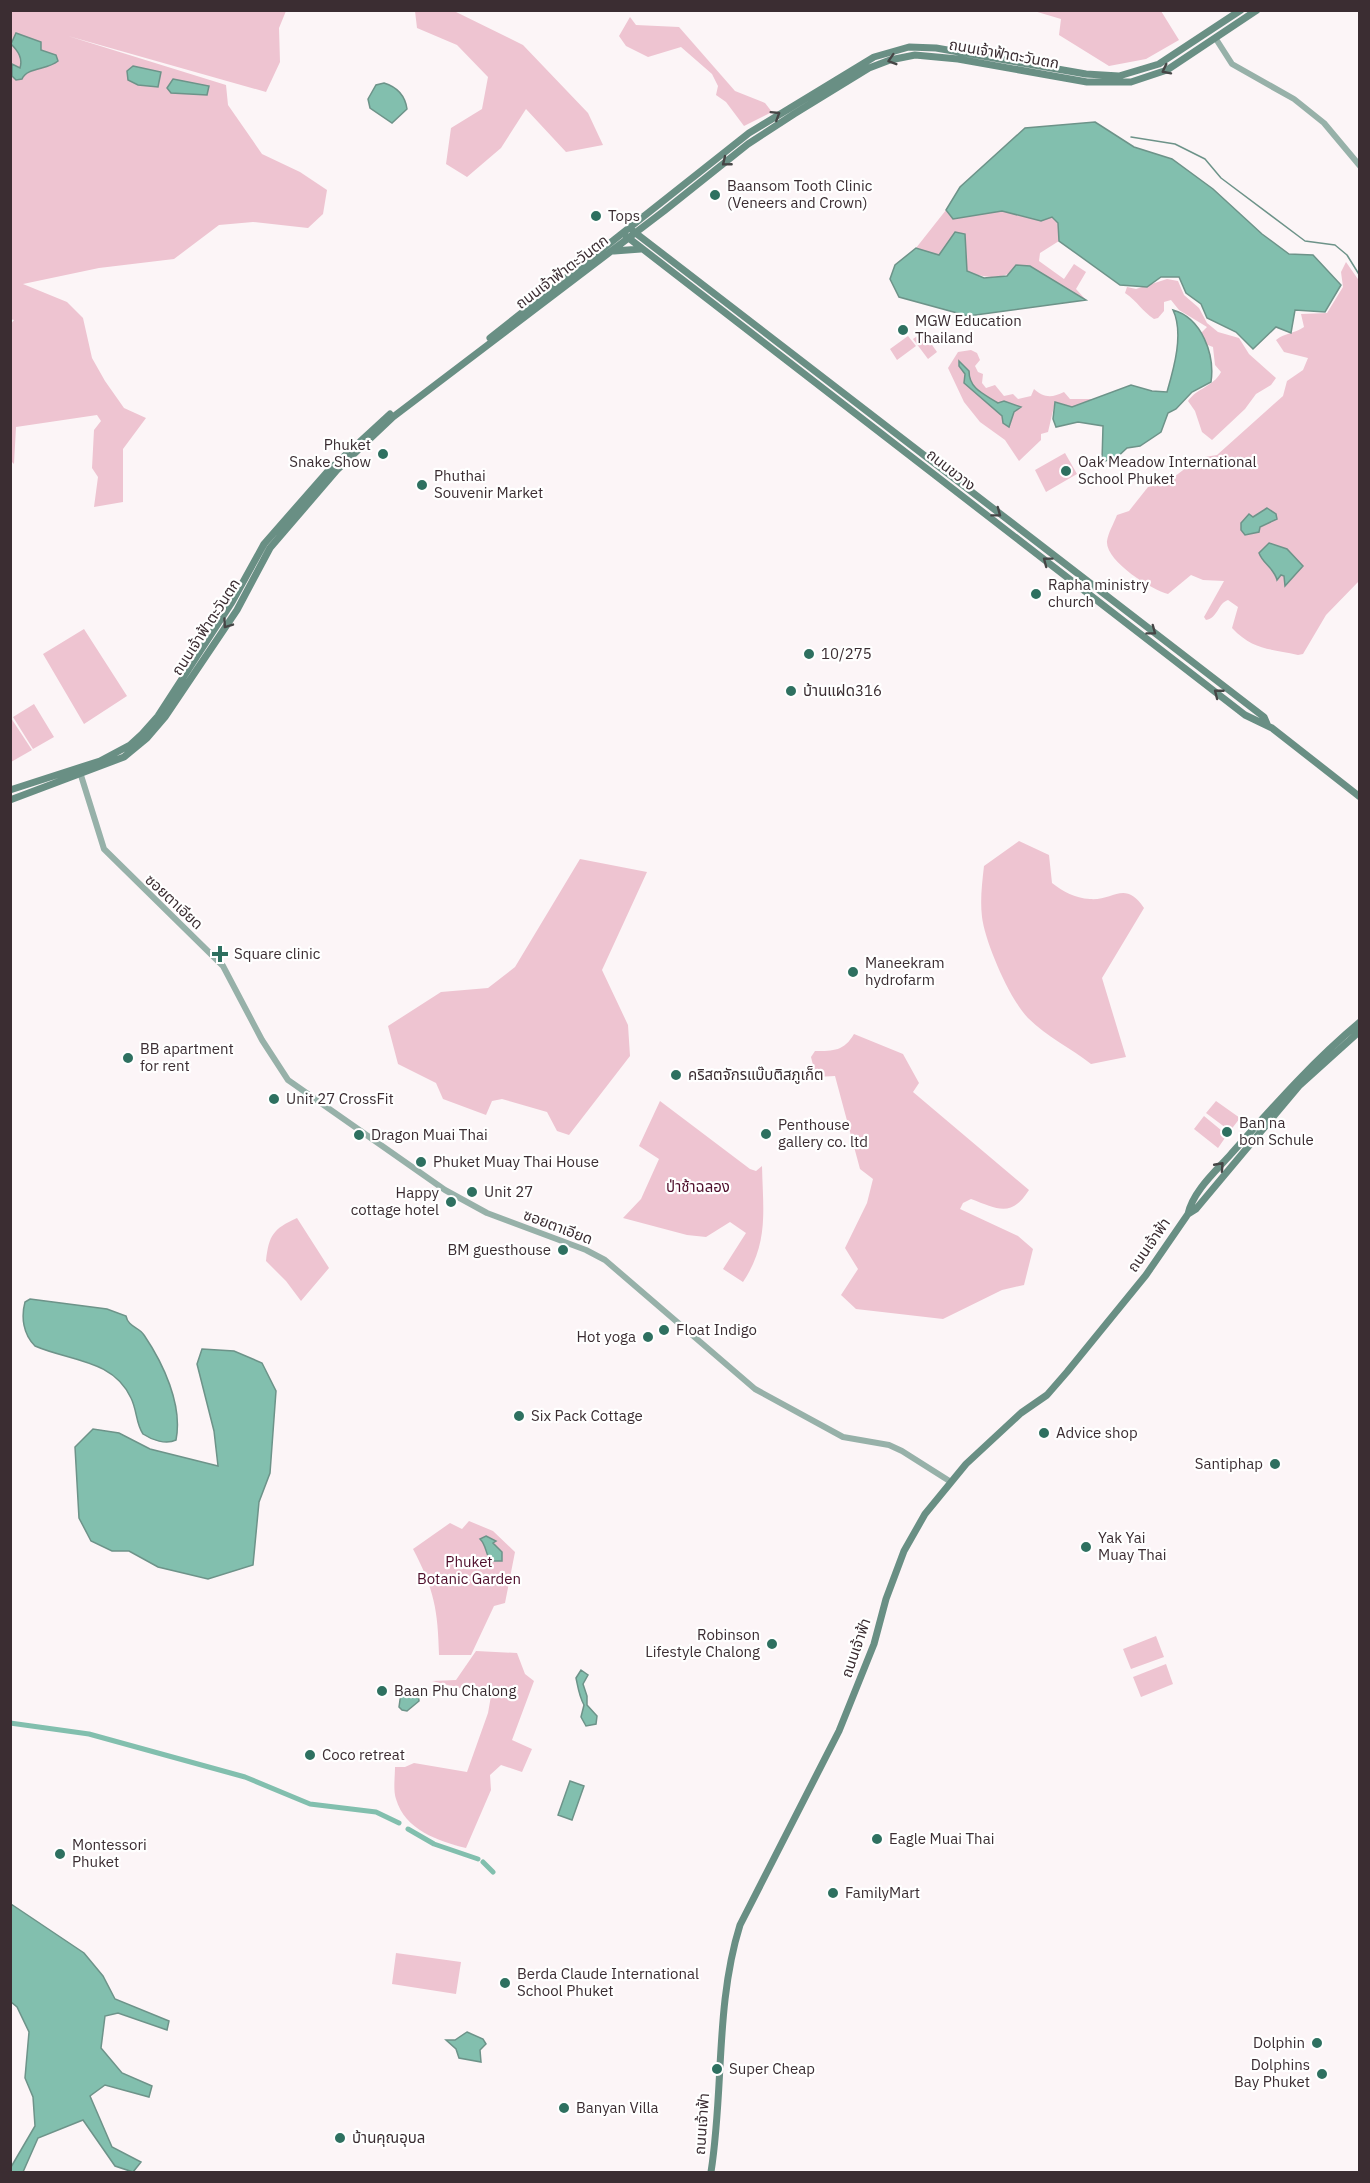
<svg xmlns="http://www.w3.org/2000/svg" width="1370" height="2183" font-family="'IBM Plex Sans','Noto Sans Thai',sans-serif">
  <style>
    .green { fill: #eec4d1; fill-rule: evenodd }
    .water { fill: #82bfae; stroke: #6d9389; stroke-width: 1.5 }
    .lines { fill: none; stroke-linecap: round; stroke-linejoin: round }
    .stream { stroke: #6d9389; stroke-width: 1.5 }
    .canal { stroke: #82bfae; stroke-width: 5 }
    .tertiary { stroke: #97b1a9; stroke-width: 6 }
    .secondary { stroke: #698f84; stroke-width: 7 }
    .oneway { stroke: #464646 }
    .poi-dot { fill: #2e7060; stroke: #fff; stroke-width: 2 }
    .labels { text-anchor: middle; stroke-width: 4.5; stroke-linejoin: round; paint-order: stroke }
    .street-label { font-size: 15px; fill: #3b2d32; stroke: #fff }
    .poi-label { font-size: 15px; fill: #3b2d32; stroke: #fff; text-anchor: start }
    .park-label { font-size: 15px; fill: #4e0e2b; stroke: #fff }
  </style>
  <rect width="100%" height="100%" fill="#fcf5f7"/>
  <path class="green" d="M11,11H286L279,28L280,62L266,92L68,36L226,85L228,105L262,154L300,172L327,190L323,214L308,228L253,222L219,225L174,259L99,268L23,284L67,302L83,318L92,358L105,381L124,408L146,418L123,449V502L94,507L98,477L92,468L94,430L101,421L97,415L16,427L14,464L11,461L10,325L14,320L10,319Z
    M415,11H454L523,45L588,113L603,145L566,152L526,109L501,148L467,177L446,164L451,128L482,109L488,77L457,45L417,28Z
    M1034,11H1161L1179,40L1146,59L1109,66L1059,35L1061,19Z
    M630,17L636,25L679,27L735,91L765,103L772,112L744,126L726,102L716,95L718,86L712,74L681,47L648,57L626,46L619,36Z
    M946,210L953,219L1002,211L1041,221L1051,217L1058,223L1059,241L1040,253L1039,261L1064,279L1074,264L1086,272L1076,289L1086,300L1030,266C1005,276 992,282 967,271L965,234L955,232L939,256L916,248Z
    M1346,262L1360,282L1359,581L1326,615L1303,654L1298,655C1269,648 1254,651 1232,628L1238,607L1228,600C1218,603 1218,618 1206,620L1204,617L1224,581L1203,580L1191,575L1168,594C1152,590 1105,561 1107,541C1108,533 1114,523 1117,515L1129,511L1148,487L1170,480L1199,458L1217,455L1283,396L1287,381L1303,370L1308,358L1284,352L1276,340C1284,333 1294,334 1304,327L1301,314L1327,313L1343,287L1341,272ZM1287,549L1291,555L1285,585L1284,576L1281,575L1278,579L1275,571L1265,562Z
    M1167,279L1178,281L1184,295L1199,308L1207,323L1218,332L1239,338L1249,354L1276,378L1271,385L1256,394L1245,409L1212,440L1202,432L1195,411L1188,401C1197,388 1213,387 1221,372L1215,365L1213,347L1205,344L1201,339V333L1207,327L1179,310L1171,300L1164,302V311L1158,318L1154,319C1142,311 1138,302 1125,293L1127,287L1136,289Z
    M923,332L937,352L928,359L913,339Z
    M908,336L916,346L897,360L890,349Z
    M971,350L977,353L980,360L975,366L978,372L983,374L982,383L986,388L995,385L1004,396L1013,394L1018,399L1031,396L1034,389C1044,398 1052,398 1064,392L1070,399H1093L1072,407L1055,402L1048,432L1041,434V440L1019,461L1005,440L980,422L964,402L948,368L958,352ZM965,374L975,389L998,403L1004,401L1020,407L1014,412L1009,426L1003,423L1002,416L964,383Z
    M1065,453L1077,474L1046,492L1035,470Z
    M84,629L127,696L84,724L43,654Z
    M34,704L54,737L33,749L13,717Z
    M11,718L32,750L11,762L10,718Z
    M1019,841L1049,855L1052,883C1064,892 1074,898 1090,899C1113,901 1125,879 1144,908L1102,978L1126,1057L1091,1064C1071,1048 1047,1037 1028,1018C1010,1000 985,942 982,917C980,900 982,884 984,866Z
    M580,859L647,872L602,970L628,1025L630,1056L569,1135L557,1131L547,1112L502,1099L492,1101L486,1115L443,1099L436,1083L398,1064L388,1026L441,992L488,988L515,967Z
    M854,1034L903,1054L919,1083L913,1092L1029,1190C1011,1218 998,1209 971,1199L963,1203L960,1209L1018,1236L1033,1249L1024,1285L1002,1290L943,1319L856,1309L841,1295L858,1269L845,1248L867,1203L873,1179L860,1169L835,1076L816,1077L811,1057L815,1051C834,1051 844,1051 854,1034Z
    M660,1101L750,1169L756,1171L762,1166C763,1211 769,1243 743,1282L723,1269L746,1233L730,1222L706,1237L687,1235L623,1218L641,1199L659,1159L639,1146Z
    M1216,1101L1240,1118L1230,1131L1206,1113Z
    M1204,1116L1227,1135L1218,1148L1194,1129Z
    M297,1218L329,1268L301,1301L286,1281L266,1261C269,1235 273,1229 297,1218Z
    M469,1521L493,1531L515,1552L505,1603L494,1606L471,1655H439C438,1610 434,1589 413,1549L450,1523L462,1529Z
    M1156,1636L1164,1657L1131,1669L1123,1649Z
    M476,1651L517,1653L525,1674L534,1681L512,1740L532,1749L522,1772L501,1765L490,1775L491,1790L466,1848C438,1841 405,1830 396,1799C393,1790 395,1777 395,1767H405L414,1763L467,1772L488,1713L491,1696L432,1681L456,1680Z
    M1166,1664L1173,1684L1141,1697L1133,1677Z
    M396,1953L461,1962L456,1994L392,1984Z"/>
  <path class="water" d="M16,33L41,42V50L56,55L58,61C48,70 27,67 22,79L16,80L12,76V64L20,68C23,58 18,51 11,44Z
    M133,66L161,72L158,87L138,85L128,80L127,71Z
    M173,79L209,86L207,95L171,93L167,88Z
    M384,83C397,87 405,95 407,109L392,123L370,108L368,99L376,85Z
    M1095,122L1134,147L1172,159L1213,189L1262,234L1289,254L1313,255L1341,285L1325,312L1295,310L1291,333L1276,327L1253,349L1236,332L1207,318L1201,304L1186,293L1179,277H1161L1147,287L1120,285L1059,241L1058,223L1052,217L1041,221L1002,211L953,219L946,210L960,187L1025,128Z
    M955,232L965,234L967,271L984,278L1007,276L1016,265L1030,266L1086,300L968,316L899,297L890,279L895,265L916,248L939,255Z
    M1173,310C1202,318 1215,355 1211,382L1192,392L1176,409L1168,413L1161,432L1140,446L1127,448L1114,460L1102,461L1103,426L1078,422L1056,427L1053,419L1055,402L1072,407L1131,385L1152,391L1167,392C1174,368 1184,333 1173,310Z
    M959,361L969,371C969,389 984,394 998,403L1004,401L1021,407L1014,412L1009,427L1003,423L1002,416L964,383L965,374L959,366Z
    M1267,508L1276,514L1277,519L1260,527L1259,532L1245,535L1241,530V523L1249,514L1253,517Z
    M1269,543L1287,549L1303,566L1285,586L1284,576L1281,575L1277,580C1274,568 1263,564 1259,553Z
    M30,1299L107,1309L126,1316C128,1327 139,1327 144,1335C163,1363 183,1405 176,1440C166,1445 152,1440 143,1434C136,1424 137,1410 131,1398C113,1359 69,1361 35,1346C23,1334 21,1317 25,1302Z
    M202,1349L234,1351L262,1363L276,1391L270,1473L259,1502L253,1565L208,1579L158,1567L129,1551H112L91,1541L79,1518L75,1447L93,1429L119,1433L150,1449L218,1466L214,1431L197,1364Z
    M486,1536L496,1541L493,1543L502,1552V1561H491C485,1554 487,1546 480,1539Z
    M581,1670L588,1675L583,1684L587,1696V1705L597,1716L596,1724L586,1726L581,1717L584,1705C579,1696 578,1687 576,1678Z
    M418,1692L419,1701L407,1711L402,1710L399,1707L401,1693Z
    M570,1781L584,1786L572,1820L558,1815Z
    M11,1904L84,1953L103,1976L115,1999L169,2021L167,2030L118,2013L105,2016L101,2048L122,2073L152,2086L149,2097L105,2085L90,2096L112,2147L141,2162L133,2172L115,2166L83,2120L38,2138L23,2172H11V2167L35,2126L33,2097L25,2078L29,2032L17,2007L11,2002Z
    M467,2032L483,2039L486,2044L480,2050L481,2062L459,2058L456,2049L446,2040H455Z"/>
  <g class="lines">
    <path class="stream" d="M1131,137L1175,144L1205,159L1221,178L1305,241L1335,245L1347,255L1360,276"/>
    <path class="canal" d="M10,1723L89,1734L245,1777L310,1804L376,1812L399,1823
      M408,1829L434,1844L478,1859
      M483,1862L493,1872"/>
    <path class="tertiary" d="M1216,39L1232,64L1294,99L1324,123L1360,166
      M79,769L104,849L223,966L262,1040L288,1080L445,1190L487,1213L586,1250L605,1260L755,1389L843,1437L889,1445L902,1451L951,1482"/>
    <path class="secondary" d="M633,231L1264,717L1267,724
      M626,236L1245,715L1272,728L1360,797
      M614,251L641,249
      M490,338L749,133L874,57L909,47L936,48L1086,74L1119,76L1159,64L1241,10
      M10,790L100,761L130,745L142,734L158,716L232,602L264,544L328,471L390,414
      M10,800L124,757L147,738L165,717L237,610L270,548L337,470L393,417L664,211L748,144L794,114L869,68L890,60L915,55L958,59L1087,82H1131L1167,70L1257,10
      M1188,1214C1193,1191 1216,1171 1231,1154C1272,1108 1312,1062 1360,1022
      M711,2172C724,2090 715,2005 740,1925L839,1731L874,1644L886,1599L904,1551L925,1514L966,1464L1021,1413L1047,1395L1067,1372L1146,1275L1188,1214L1196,1209L1299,1086L1360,1031"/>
  </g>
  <defs><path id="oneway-chevron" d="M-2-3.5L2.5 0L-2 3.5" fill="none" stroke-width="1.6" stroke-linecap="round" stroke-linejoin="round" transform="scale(1.5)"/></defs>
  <g class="oneway">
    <use href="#oneway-chevron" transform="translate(892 60) rotate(163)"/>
    <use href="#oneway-chevron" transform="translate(1166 70) rotate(153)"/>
    <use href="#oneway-chevron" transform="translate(776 115) rotate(-32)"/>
    <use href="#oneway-chevron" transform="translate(726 162) rotate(141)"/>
    <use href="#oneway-chevron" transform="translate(997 513) rotate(37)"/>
    <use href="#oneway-chevron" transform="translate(1047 561) rotate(-143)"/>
    <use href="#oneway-chevron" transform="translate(227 624) rotate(125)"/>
    <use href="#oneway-chevron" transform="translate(1152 631) rotate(37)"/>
    <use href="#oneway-chevron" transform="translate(1218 693) rotate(-142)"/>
    <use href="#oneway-chevron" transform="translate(1220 1166) rotate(-48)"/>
  </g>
  <g class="poi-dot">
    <circle cx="715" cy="195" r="6"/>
    <circle cx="596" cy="216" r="6"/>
    <circle cx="903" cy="330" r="6"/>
    <circle cx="383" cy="454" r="6"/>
    <circle cx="1066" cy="471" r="6"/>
    <circle cx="422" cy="485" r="6"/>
    <circle cx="1036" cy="594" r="6"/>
    <circle cx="809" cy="654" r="6"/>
    <circle cx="791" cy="691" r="6"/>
    <path d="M217 945h6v6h6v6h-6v6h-6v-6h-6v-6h6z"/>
    <circle cx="853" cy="972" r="6"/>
    <circle cx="128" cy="1058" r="6"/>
    <circle cx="676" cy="1075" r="6"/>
    <circle cx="274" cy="1099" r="6"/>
    <circle cx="1227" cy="1132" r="6"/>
    <circle cx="766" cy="1134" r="6"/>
    <circle cx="359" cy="1135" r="6"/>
    <circle cx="421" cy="1162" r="6"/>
    <circle cx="472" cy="1192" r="6"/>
    <circle cx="451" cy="1202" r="6"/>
    <circle cx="563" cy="1250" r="6"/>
    <circle cx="664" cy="1330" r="6"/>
    <circle cx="648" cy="1337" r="6"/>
    <circle cx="519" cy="1416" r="6"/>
    <circle cx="1044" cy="1433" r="6"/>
    <circle cx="1275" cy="1464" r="6"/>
    <circle cx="1086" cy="1547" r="6"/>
    <circle cx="772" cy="1644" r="6"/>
    <circle cx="382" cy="1691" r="6"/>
    <circle cx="310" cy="1755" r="6"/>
    <circle cx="877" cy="1839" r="6"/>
    <circle cx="60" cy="1854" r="6"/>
    <circle cx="833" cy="1893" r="6"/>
    <circle cx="505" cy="1983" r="6"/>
    <circle cx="1317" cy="2043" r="6"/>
    <circle cx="717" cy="2069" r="6"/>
    <circle cx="1322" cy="2074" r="6"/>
    <circle cx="564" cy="2108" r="6"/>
    <circle cx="340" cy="2138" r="6"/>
  </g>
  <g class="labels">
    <g class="street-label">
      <text transform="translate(1004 54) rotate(10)" y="5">ถนนเจ้าฟ้าตะวันตก</text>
      <text transform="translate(562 272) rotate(-37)" y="5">ถนนเจ้าฟ้าตะวันตก</text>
      <text transform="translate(951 470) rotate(38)" y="5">ถนนขวาง</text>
      <text transform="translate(206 627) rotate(-57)" y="5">ถนนเจ้าฟ้าตะวันตก</text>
      <text transform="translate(174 902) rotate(43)" y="5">ซอยตาเอียด</text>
      <text transform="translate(558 1227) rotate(21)" y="5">ซอยตาเอียด</text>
      <text transform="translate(1149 1245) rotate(-55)" y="5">ถนนเจ้าฟ้า</text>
      <text transform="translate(856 1648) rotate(-71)" y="5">ถนนเจ้าฟ้า</text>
      <text transform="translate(702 2124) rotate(-86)" y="5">ถนนเจ้าฟ้า</text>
    </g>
    <g class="poi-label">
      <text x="727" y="191">Baansom Tooth Clinic<tspan x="727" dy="17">(Veneers and Crown)</tspan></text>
      <text x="608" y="221">Tops</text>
      <text x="915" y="326">MGW Education<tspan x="915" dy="17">Thailand</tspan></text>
      <text x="371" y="450" text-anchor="end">Phuket<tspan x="371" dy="17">Snake Show</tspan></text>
      <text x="1078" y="467">Oak Meadow International<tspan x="1078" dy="17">School Phuket</tspan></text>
      <text x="434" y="481">Phuthai<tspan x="434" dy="17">Souvenir Market</tspan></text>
      <text x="1048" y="590">Rapha ministry<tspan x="1048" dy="17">church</tspan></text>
      <text x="821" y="659">10/275</text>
      <text x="803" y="696">บ้านแฝด316</text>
      <text x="234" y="959">Square clinic</text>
      <text x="865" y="968">Maneekram<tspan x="865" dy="17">hydrofarm</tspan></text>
      <text x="140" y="1054">BB apartment<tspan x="140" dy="17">for rent</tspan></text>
      <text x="688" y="1080">คริสตจักรแบ๊บติสภูเก็ต</text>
      <text x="286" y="1104">Unit 27 CrossFit</text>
      <text x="1239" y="1128">Ban na<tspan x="1239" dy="17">bon Schule</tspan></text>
      <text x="778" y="1130">Penthouse<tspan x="778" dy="17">gallery co. ltd</tspan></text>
      <text x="371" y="1140">Dragon Muai Thai</text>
      <text x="433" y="1167">Phuket Muay Thai House</text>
      <text x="484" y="1197">Unit 27</text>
      <text x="439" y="1198" text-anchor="end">Happy<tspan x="439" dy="17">cottage hotel</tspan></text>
      <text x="551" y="1255" text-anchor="end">BM guesthouse</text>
      <text x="676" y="1335">Float Indigo</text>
      <text x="636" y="1342" text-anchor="end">Hot yoga</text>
      <text x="531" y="1421">Six Pack Cottage</text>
      <text x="1056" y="1438">Advice shop</text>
      <text x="1263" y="1469" text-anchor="end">Santiphap</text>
      <text x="1098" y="1543">Yak Yai<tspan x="1098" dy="17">Muay Thai</tspan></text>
      <text x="760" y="1640" text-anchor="end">Robinson<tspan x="760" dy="17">Lifestyle Chalong</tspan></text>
      <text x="394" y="1696">Baan Phu Chalong</text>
      <text x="322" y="1760">Coco retreat</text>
      <text x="889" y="1844">Eagle Muai Thai</text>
      <text x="72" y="1850">Montessori<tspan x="72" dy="17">Phuket</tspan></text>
      <text x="845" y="1898">FamilyMart</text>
      <text x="517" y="1979">Berda Claude International<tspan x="517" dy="17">School Phuket</tspan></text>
      <text x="1305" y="2048" text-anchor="end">Dolphin</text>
      <text x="1310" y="2070" text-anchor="end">Dolphins<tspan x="1310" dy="17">Bay Phuket</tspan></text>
      <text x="729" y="2074">Super Cheap</text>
      <text x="576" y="2113">Banyan Villa</text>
      <text x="352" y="2143">บ้านคุณอุบล</text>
    </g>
    <g class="park-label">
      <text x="698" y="1192">ป่าช้าฉลอง</text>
      <text x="469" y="1567">Phuket<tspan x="469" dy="17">Botanic Garden</tspan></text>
    </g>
  </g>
  <rect width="1370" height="2183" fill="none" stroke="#3b2d32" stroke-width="24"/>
</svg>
